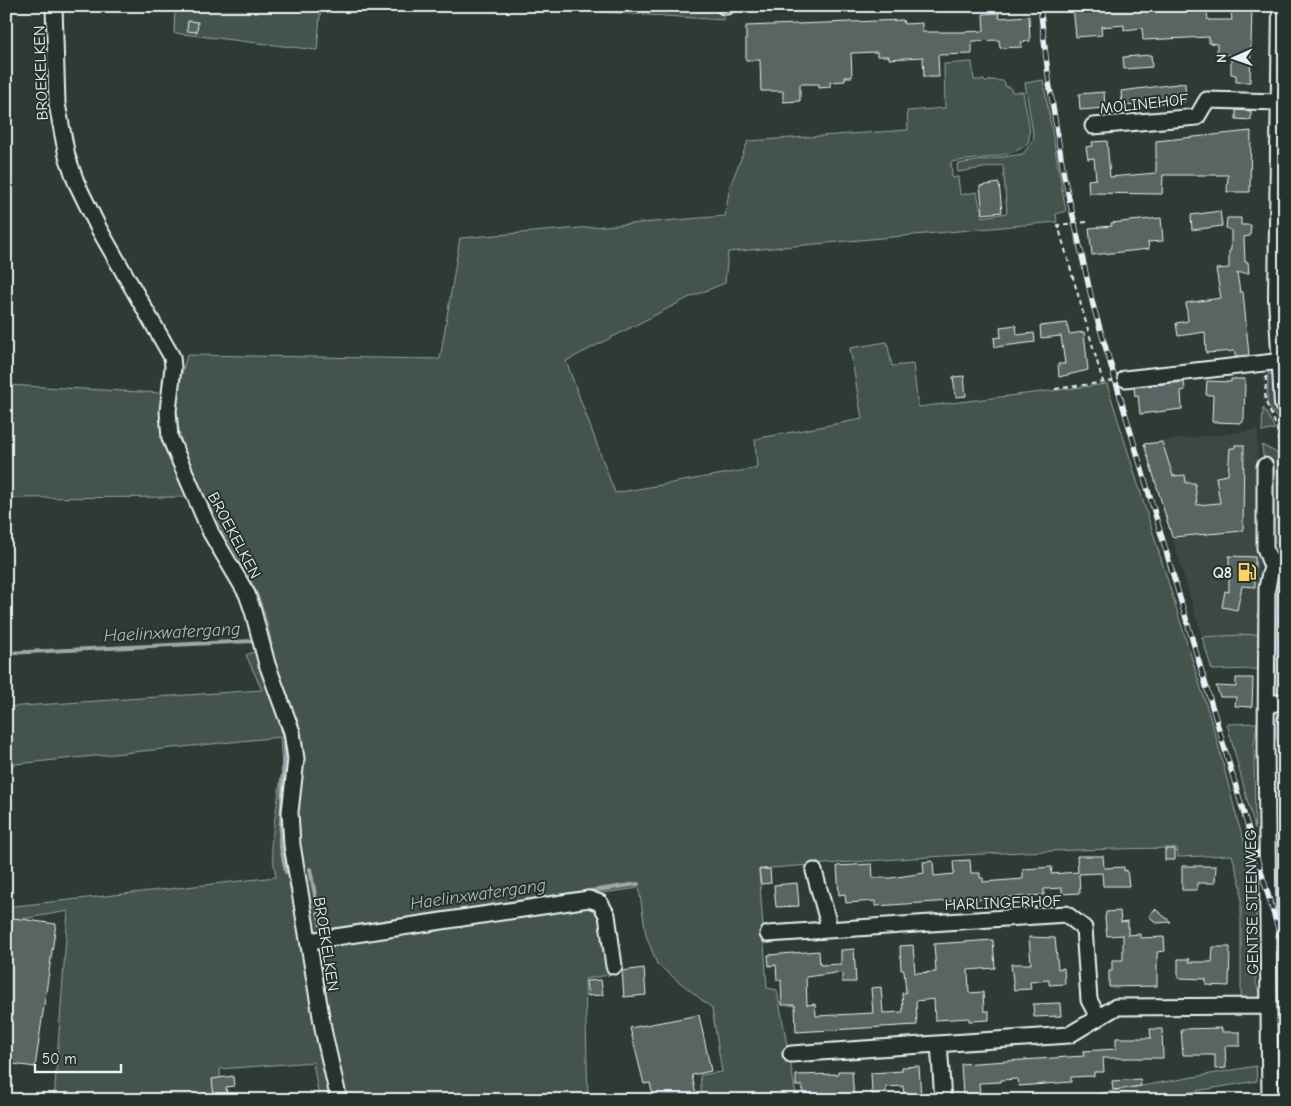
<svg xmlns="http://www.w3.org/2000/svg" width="1291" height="1106" font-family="'Comic Neue',sans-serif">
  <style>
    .built { fill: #3b4843 }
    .green { fill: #45524e; stroke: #96a2a3 }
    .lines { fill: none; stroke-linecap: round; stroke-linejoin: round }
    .stream { stroke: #9da8a9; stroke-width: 4 }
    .building { fill: #596563; stroke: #e8f1f8 }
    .minor-casing { stroke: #e8f1f8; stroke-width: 19 }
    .major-casing { stroke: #e8f1f8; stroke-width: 24 }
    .path { stroke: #e8f1f8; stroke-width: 2; stroke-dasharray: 5 4; stroke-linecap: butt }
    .minor { stroke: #26332d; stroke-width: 15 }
    .major { stroke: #26332d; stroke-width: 20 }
    .rail-casing { stroke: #e8f1f8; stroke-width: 5.5 }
    .rail { stroke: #26332d; stroke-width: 4; stroke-dasharray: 11; stroke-linecap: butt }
    .labels { text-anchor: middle; stroke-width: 4; stroke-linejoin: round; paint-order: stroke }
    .street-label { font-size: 16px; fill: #e8f1f8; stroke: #26332d }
    .poi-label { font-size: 16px; font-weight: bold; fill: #e8f1f8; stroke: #26332d; text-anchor: end }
    .water-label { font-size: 18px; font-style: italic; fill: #b0babd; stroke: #26332d }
  </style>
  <rect width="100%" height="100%" fill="#2e3b35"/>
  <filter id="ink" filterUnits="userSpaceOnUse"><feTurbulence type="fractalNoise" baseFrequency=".02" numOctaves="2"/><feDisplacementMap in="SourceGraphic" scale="10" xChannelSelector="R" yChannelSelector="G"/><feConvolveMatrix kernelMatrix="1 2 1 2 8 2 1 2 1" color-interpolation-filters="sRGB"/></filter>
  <g filter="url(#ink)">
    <path class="built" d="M1258,430L1256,542V549H1260L1258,634L1202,637L1144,443Z"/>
    <path class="green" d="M175,6H321L317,50L174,33Z
      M724,6V20L529,7V6Z
      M972,62L974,80H984L986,83L990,80L1004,81L1006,87H1010L1012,92H1023C1025,107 1031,124 1029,139C1026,157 968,159 951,162L952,178L958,177L960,195L977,192L982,217L1007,213L1003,165L958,172L957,164L1023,154L1034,139L1025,83L1043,80L1066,211L1056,214L1057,222L728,252L725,283L688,298L566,361L615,493L757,468L755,439L862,419L850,348L887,342L892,366L913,364L918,407L1107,384L1216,737L1238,822L1256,879V984L1261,994L1257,999H1241V886L1232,855L1178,857L1177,848C1037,849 898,858 759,869L767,988L777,990L797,1100H702L700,1075L722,1072L712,1008L657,964L646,935L639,888L595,894L588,902L604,915L609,975L585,979L588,1100H307L319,1098L313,1062L220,1069L221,1100H54L68,911L6,922V907L276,877L271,845L282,770L280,737L6,765V707L262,690L246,655L272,645C268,627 264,608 256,591C228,533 180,477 177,411C176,392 182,373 187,355L440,359L460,238L725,216L730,186L748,141L908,130L907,111L945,108L944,64Z
      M1268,373L1275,375L1278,420L1267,404Z
      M6,385L161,393V426L164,447L186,497L6,498Z
      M1263,407L1275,429L1262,432Z
      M1262,445L1277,453L1285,532L1284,539L1278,543L1272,542Z
      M1285,580V697L1277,695L1276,683L1277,588L1281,581Z
      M1258,634V669L1212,670L1202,637Z
      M1285,713V911L1280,746L1276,737V718Z
      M1257,723L1254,745L1255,829L1227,724Z
      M1256,1066L1257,1081L1141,1100H1062Z"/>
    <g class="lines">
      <path class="stream" d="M6,653L253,641L257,653
        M280,718L285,741L280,842L286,872
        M310,869L321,926L330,930L638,884"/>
    </g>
    <path class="building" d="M1073,6H1206L1208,20H1232L1231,12L1236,11L1235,6H1252L1250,82H1236V75L1231,74V55H1217V44L1209,43V37L1143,40L1142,28L1124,30V25L1101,27L1102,35L1076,37Z
      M999,13V18L1029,16L1030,41L1021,42L1022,47L1000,48L999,40L972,41V54L938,55L939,77H924L923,57L889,59V56H877V52L851,53L852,77H845V81L830,82V87L819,88V84H800V101L783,102V91H761L760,60H746V26L903,20L904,24L922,23V32H961L984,31L983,14Z
      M188,21L198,22L197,32L187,31Z
      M1151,55L1152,67L1124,69L1123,57Z
      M1185,83L1186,101L1122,106L1121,91Z
      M1104,92L1105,108L1080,110L1079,94Z
      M1236,110L1251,111V120L1236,119Z
      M1251,131L1250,192H1227L1228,175H1163L1162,194L1089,193L1088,180L1096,179L1094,158L1088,159L1086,147L1093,146L1092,142L1107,141L1110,177L1156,173V141Z
      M999,183L1002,212L983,214L980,186Z
      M1220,211L1222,226L1192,230L1191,215Z
      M1161,218L1163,241L1148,242L1149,249L1092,255L1089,228L1112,226L1111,223Z
      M1227,218H1241V225H1251L1250,236L1244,237L1245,262H1248L1249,273H1237L1240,292H1243L1249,355L1235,356V351L1206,353L1205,332L1178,336L1176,323L1188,321L1186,303L1221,298L1216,269L1229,268V251L1231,250V230L1226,228Z
      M1067,323L1069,334L1084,332L1088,370L1059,377L1058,364H1065L1061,336L1041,338L1040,326Z
      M1016,325L1017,335L1034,333L1035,342L995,347L994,338L1001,337L1000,327Z
      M964,376L966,396L956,397L953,377Z
      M1231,379H1245L1244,419L1242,423L1212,422L1213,395H1206L1207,381L1231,382Z
      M1184,382L1185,390L1181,391L1182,409L1140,414L1138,395L1135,396L1134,387Z
      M1162,442L1173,476L1185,475L1186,483H1195L1197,505L1220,503L1216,477L1228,475L1230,448H1235V445H1244L1243,531L1172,537L1144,444Z
      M1229,556L1255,557V587L1242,586L1237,610L1222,607L1225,591L1229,592Z
      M1236,678H1253L1252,707L1235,706L1236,697H1220L1216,686L1236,687Z
      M1165,849H1175V860H1165Z
      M1077,856H1103L1104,868L1124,867V871L1127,870L1129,886H1103L1102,873L1079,874L1080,893L1062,894V888L1044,889V895L875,906V901L846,903L845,894L839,895L837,866L872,864L873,878H891L924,873L923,862L933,861L934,876L954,874L953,861L970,860L971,873H980V878H983V882L1023,879V869L1052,867L1051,874L1078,872Z
      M1182,866H1216L1215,883H1197V890H1182Z
      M770,869L771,883L761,884L759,870Z
      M797,883L799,906L776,907L774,885Z
      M1155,909L1171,922L1156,923L1149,916Z
      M1120,911L1121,922L1128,921V935L1140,934V938L1164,937L1165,951L1157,952V986L1109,987V971H1112V960H1123V935L1107,936L1105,919L1106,912Z
      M6,917L56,924L35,1067L6,1063Z
      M1029,937L1055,938L1058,969L1064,968L1065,984L1049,985V980L1030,982L1031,989L1014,990L1011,964H1031Z
      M993,940L995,968L968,970L969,993L983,992L984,1011H989V1020L969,1021V1018L935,1020L934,999L916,1001L917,1025L796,1032L795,1005H782L781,980H777L776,965L769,966L768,955L819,951L820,965L841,964V950L854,949L856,982H842V972L806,977L807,1005L815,1004L816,1016L873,1013L871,988L881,987L883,1013L903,1012L902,993H906L904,970H901L900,946L913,945L915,973L936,972L934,944Z
      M1213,947H1230L1229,986L1206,985V979L1178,978V959H1190L1189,962H1212Z
      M644,968L646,995L624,997L622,971Z
      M601,980L603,995L588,996L586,981Z
      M1060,1003L1061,1016L1034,1017L1033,1004Z
      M699,1015L711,1071L692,1075L697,1100H654L650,1083L644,1084L630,1028Z
      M1222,1028V1032H1240V1046H1225L1226,1068L1215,1069V1055H1183L1181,1029Z
      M1150,1029H1162L1163,1058H1103L1104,1072H1094V1076L1071,1077V1082L1019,1086L1018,1079L1001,1080V1082L979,1083L980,1094L963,1095L961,1064L1084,1056L1083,1051L1116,1049V1038H1151Z
      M919,1066L921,1097H908V1095H904L903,1086L886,1087V1093L872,1094L871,1073L902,1071V1067Z
      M838,1071H852L854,1100H840L839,1094H803L802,1086H796V1075L838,1074Z
      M233,1076L234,1086L226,1087L227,1095L214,1097L212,1079Z
      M1140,1079L1141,1086L1113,1090L1112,1081Z"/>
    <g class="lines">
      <g class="minor-casing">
        <path id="minor" d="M54,6L57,104L67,156L76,182L99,229L172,357L173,367L168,411L170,438L211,533L247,594L253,611L267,664L292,732L296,759L290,812L292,845L324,1034L339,1100
          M724,6H727
          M1093,126L1197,117L1207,100L1281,102
          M1125,379L1282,361
          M1265,466V548L1272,567
          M1267,704L1285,702
          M814,871L827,918L828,930
          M768,934L1066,914L1084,928L1089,1000L1098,1017
          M309,941L589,899L600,903L607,915L614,966
          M939,1044L943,1100
          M791,1054L1069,1035L1116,1007L1269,1006
          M1270,1100L1266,743L1267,589C1269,576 1270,563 1285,560"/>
      </g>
      <g class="major-casing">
        <path id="major" d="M1283,6L1279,298L1285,404"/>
      </g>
      <path class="path" d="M1087,222L1058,225L1103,382
        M1266,376L1265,400L1277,428L1285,517
        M1055,389L1113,381
        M1279,534L1284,512
        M1254,858L1252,852L1254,849
        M1282,926L1285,936"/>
      <use href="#minor" class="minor"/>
      <use href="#major" class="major"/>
      <g class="rail-casing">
        <path id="rail" d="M1040,6L1049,82L1064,176L1093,305L1285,952"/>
      </g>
      <use href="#rail" class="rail"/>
    </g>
  </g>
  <defs>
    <g id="fuel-bare" transform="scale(1.5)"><path d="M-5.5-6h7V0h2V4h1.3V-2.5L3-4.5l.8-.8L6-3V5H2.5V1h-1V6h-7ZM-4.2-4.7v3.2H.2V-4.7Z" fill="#ffd166" stroke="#26332d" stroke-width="2.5" paint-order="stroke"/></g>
  </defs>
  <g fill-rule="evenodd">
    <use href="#fuel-bare" x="1247" y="572"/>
  </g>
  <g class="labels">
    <g class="street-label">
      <text transform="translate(40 73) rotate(-92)" y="6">BROEKELKEN</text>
      <text transform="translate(1144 103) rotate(-6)" y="6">MOLINEHOF</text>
      <text transform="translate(235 535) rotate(62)" y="6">BROEKELKEN</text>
      <text transform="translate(1003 902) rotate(-2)" y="6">HARLINGERHOF</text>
      <text transform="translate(1251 902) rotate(-91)" y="6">GENTSE STEENWEG</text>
      <text transform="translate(327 944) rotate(81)" y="6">BROEKELKEN</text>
    </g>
    <g class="poi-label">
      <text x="1232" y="578">Q8</text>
    </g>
    <g class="water-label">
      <text transform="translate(172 632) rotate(-3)" y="6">Haelinxwatergang</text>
      <text transform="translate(478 894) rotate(-8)" y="6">Haelinxwatergang</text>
    </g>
  </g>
  <rect width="1291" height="1106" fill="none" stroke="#26332d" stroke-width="25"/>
  <rect x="12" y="12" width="1266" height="1081" fill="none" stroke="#e8f1f8" stroke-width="2" filter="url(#ink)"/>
  <g transform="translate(1234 58) rotate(268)" stroke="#26332d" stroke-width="4" paint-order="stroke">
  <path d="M0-4L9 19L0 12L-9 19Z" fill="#e8f1f8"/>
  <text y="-8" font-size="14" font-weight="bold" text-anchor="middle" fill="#e8f1f8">N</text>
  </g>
  <path d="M35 1064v8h86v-8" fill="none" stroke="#e8f1f8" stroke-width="2.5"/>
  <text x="42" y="1064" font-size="15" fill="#e8f1f8" stroke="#26332d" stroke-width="4" paint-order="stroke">50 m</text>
</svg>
